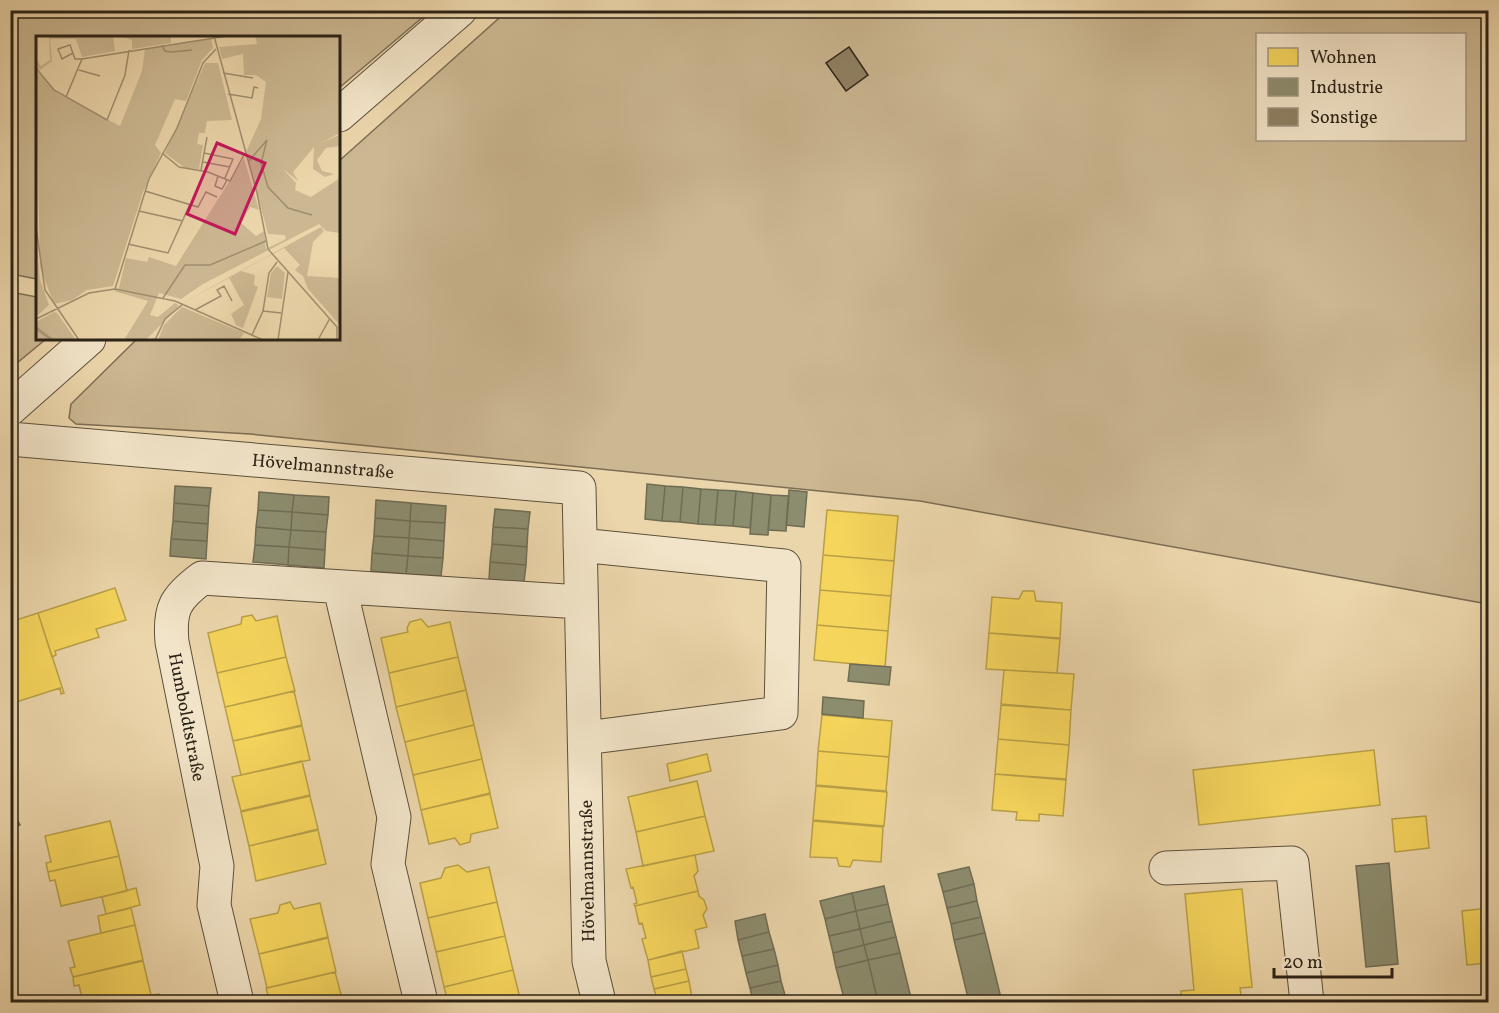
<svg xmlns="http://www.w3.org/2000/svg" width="1499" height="1013" font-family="Vollkorn,serif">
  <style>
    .green { fill: #cbb791; stroke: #7c6d54; stroke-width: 1.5; fill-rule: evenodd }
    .homes { fill: #f6d55c; stroke: #b9a047; stroke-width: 1.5 }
    .industry { fill: #8c8c6e; stroke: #6f6c54; stroke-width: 1.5 }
    .building { fill: #8f8063; stroke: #2c2317; stroke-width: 1.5 }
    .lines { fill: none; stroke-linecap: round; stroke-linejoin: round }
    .minor-casing { stroke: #5c503c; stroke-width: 35 }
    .minor { stroke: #f2e4c8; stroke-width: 33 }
    .labels { text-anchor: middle; stroke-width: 6; stroke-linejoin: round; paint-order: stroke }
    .street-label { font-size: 18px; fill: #2c2317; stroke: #f2e4c8 }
    .inset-river { fill: none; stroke: #aa9878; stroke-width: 3 }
    .inset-road { fill: none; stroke: #9f8e6f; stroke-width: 1.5 }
    .view { fill: #c2185b; fill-opacity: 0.15; stroke: #c2185b; stroke-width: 3 }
    .inset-edge { fill: none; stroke: #2c2317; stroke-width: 3 }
  </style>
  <rect width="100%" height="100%" fill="#ebd5aa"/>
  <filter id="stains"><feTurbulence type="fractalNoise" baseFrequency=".00333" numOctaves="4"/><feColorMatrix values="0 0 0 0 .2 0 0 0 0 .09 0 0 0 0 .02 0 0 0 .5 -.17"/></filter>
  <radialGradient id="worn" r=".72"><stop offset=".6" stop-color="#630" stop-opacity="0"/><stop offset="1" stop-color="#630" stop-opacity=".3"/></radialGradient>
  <path class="green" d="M250,11H430L339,88V38H38L37,279L11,274V11H249L247,14Z
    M507,11H1488V604L920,501L250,434L76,424L69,418L71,404L137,339H339V161ZM1258,34H1464V140H1258Z
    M11,292L37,297L38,339H46L11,368Z"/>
  <path class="homes" d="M827,510L898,516L894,561L823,555Z
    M823,555L894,561L891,596L820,590Z
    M115,588L126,620L96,629L99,637L55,651L56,655L52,657L38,613Z
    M820,590L891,596L888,631L817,625Z
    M1023,591H1034L1036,601L1062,603L1060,638L989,633L992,597L1019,599Z
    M38,613L64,693L61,694L60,688L10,704V622Z
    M252,615L256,621L277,616L286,657L217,673L208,633L241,624L242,617Z
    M421,619L428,627L450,622L458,657L389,673L381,638L408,632L407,628L410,622Z
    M817,625L888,631L885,667L814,660Z
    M989,633L1060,639L1057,673L986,669Z
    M286,657L295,691L225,707L217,673Z
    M458,657L466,690L396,707L389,673Z
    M1004,670L1074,674L1071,710L1001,704Z
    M466,690L474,725L405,742L396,707Z
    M294,691L302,725L233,741L225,707Z
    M1001,705L1071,710L1069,745L998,739Z
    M822,715L892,721L889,757L818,751Z
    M474,725L482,759L413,775L405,742Z
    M302,726L310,760L241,775L233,741Z
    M998,739L1069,745L1066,779L995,774Z
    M1374,750L1380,805L1199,825L1193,770Z
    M818,751L889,757L886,791L816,785Z
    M707,754L711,771L670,781L667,764Z
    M482,759L490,793L421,810L413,775Z
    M302,761L310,795L241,811L232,777Z
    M995,774L1066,780L1063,816L1039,814V821L1016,820L1017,812L992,810Z
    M697,781L705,816L636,832L628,797Z
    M816,786L887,792L884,826L813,820Z
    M490,794L498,828L471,834L470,842L460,845L455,838L429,844L421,810Z
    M310,796L318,829L249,846L241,812Z
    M705,816L714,851L643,866L636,832Z
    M1426,816L1429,848L1395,852L1392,819Z
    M110,821L119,856L48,872L46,863L51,862L45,836Z
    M813,821L883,827L881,862L853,860L850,867L839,866L837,858L810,857Z
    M318,830L326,864L256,881L249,846Z
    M695,855L698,871L694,876L698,891L635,906L634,904L637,903L633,887L631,888L626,869Z
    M119,856L127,891L61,906L55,880L50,881L48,872Z
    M458,865L467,872L489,867L497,902L428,918L420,883L441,878L445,868Z
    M136,888L140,905L106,914L102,897Z
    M1242,889L1252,987L1240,988L1242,1002H1182L1181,991L1194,990L1185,894Z
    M698,891L699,896L704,900L707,909L703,915L707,927L695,930L699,948L648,960L642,939L646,938L642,923L639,924L635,906Z
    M290,902L294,909L320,903L328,937L259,954L250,919L278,913L280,905Z
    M497,902L505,936L436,952L428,918Z
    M131,908L135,925L101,933L98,916Z
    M1488,908V963L1467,965L1462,911Z
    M135,925L143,960L73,977L70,968L75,967L68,941Z
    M505,936L513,970L444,987L436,952Z
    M328,938L336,972L267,988L259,954Z
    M682,951L686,969L651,977L648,960Z
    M143,961L151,995L122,1002H83L79,985L74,986L73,977Z
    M686,969L689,981L654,989L651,977Z
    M513,970L521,1002H448L444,987Z
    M335,972L343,1002H270L266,988Z
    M689,981L692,998L672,1002H658L654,989Z
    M159,994L162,1002H126L151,995Z"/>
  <path class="industry" d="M647,484L665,486L662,521L645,519Z
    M175,486L211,488L209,506L174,503Z
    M665,486L683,487L680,522L662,521Z
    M683,487L701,489L698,524L680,522Z
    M701,489L718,490L715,525L698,524Z
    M718,490L736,491L733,526L715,525Z
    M789,490L807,492L804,527L786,525Z
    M736,491L753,493L750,528L733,526Z
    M259,492L294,495L292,512L258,510Z
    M753,493L771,495L768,535L750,534Z
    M294,495L329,497L328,515L292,512Z
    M771,495L789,496L786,531L768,530Z
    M376,500L411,503L410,521L375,518Z
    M174,503L209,506L208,524L173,521Z
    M411,503L446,506L445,523L410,521Z
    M495,509L530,512L528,529L493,527Z
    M258,510L292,512L291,530L256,527Z
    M292,512L328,515L326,532L291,530Z
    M375,518L410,521L409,538L374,536Z
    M173,521L208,524L207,541L171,539Z
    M410,521L445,523L444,541L409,538Z
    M256,527L291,530L289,547L255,545Z
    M493,527L528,529L527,547L492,544Z
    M291,530L326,532L325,550L289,547Z
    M374,536L409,538L408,556L372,553Z
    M409,538L444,541L443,558L408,556Z
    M171,539L207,541L206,559L170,556Z
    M492,544L527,547L526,565L490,562Z
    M255,545L289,547L288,565L253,562Z
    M289,547L325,550L324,568L288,565Z
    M372,553L408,556L406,574L371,571Z
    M408,556L443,558L441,576L406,574Z
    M490,562L526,565L524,582L489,580Z
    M850,664L891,667L889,685L848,681Z
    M823,697L864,701L863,718L822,714Z
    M10,808L20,825L10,829Z
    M1389,863L1398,964L1366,967L1356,866Z
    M969,867L974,884L943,892L938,874Z
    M974,884L977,901L947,908L943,892Z
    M884,886L888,904L856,911L852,893Z
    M852,893L856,911L825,919L820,901Z
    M977,901L981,917L951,924L947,908Z
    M888,904L892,921L860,929L856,911Z
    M856,911L860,929L829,936L825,919Z
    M765,914L769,932L738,940L735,921Z
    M981,917L985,933L954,940L951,924Z
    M892,921L896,937L864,945L860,929Z
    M860,929L864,945L833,953L829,936Z
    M769,932L774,949L742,956L738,940Z
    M985,933L1002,1002H969L954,940Z
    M896,937L900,953L868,960L864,945Z
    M864,945L868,960L836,968L833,953Z
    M774,949L778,965L746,973L742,956Z
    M900,953L912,1002H878L868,960Z
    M868,960L878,1002H845L836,968Z
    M778,965L781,981L750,988L746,973Z
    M781,981L787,1002H753L750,988Z"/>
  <path class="building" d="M849,47L868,75L846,91L826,63Z"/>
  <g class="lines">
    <g class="minor-casing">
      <path id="minor" d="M339,115L460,10
        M10,409L89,339
        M10,439L579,488L589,961L599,1002
        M580,545L784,566L781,713L585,738
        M340,588L394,817L388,864L421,1002
        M1166,868L1292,863L1307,1002
        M237,1002L214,905L217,866L172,642C169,609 175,598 202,578L581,602"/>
    </g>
    <use href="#minor" class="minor"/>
  </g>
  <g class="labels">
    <g class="street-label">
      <text transform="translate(323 466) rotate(5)" y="6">Hövelmannstraße</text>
      <text transform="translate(187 717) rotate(79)" y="6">Humboldtstraße</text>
      <text transform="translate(587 871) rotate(-91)" y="6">Hövelmannstraße</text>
    </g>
  </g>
  <g transform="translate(36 36)">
    <rect width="304" height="304" fill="#ebd5aa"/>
    <path d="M13,0H77L79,15L46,21L40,3H14L16,25L4,34L0,31V23L5,30L14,24ZM83,0H135V7L96,13V4ZM219,0H304V97L283,108L303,99L304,110L290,112L281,124L286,135L298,138L289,141L277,133L278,111L257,136L262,145L247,133L260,147L259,154L275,161L304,142V197L290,195L283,188L167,248L145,263L123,257L114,279L122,281L139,267L143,270L110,304H88L112,265L78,255L83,252L90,222L111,226L113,221L140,230L208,122L223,174L214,171L205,187L220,200L228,195L230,213L250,203L249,199L232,198L210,116L225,83L230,46L220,39H208L207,18L186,23L183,11L221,8ZM175,2L177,12L166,24L150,65L139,63L119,109L125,117L107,156L77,250L51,254L36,264L18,268L4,231L0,34L21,57L84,90L106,35L109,13ZM169,27H182L196,84L171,85L169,97H163L161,108L167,109L163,133L149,132L129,117ZM285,191L288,195L277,206L271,240L304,242V289L272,253L267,240L259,234L264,229L248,212L205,235L219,239L218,249L222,251L207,292L200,289L195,278L208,269L193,242L146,267ZM0,201L4,244L13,269L0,281ZM241,230L249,237L246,263L231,261L235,237ZM146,271L208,297L203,304H122L128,289ZM18,276L21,277L40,304H0V286Z" fill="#cbb791"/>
    <path class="inset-river" d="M0,292L16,304"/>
    <path class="inset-road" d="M178,0L221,157L232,213L301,291V304M126,9L129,15L135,16L156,14M37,17L26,23L22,13L34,9L39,23H46M0,32L18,54L71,84L89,39L93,14M43,34L64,40M187,37L217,42M192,58L216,62L218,51L222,52M30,61L46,23L191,0M126,117L143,131L172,136L194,145L209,117M168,117L197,123L189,142M167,126L194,131M212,126L231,104L225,127L232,151L252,172L276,179M165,134L171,101M182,140L179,150L186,153L191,144M109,155L162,171L170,156L181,161M103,175L147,185M0,191L9,254L43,304M92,208L132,217L154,168M79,253L113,143L141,92L167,27L180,13M127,262L149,229H174L230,205M159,274L185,260L181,254L188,250L196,265M227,275L245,277M0,283L53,257L79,253L139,265L227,304M216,299L227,275L233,237L241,226M119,304L129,283L146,269M242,304L252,236M282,304L294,282"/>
    <path class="view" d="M181,107L229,127L199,198L151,178Z"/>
    <rect width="304" height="304" class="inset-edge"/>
  </g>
  <rect width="1499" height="1013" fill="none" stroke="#ebd5aa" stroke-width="36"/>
  <rect x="12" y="12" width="1475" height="989" fill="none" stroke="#2c2317" stroke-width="3"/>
  <rect x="18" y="18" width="1463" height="977" fill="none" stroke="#2c2317" stroke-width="1.5"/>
  <rect x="1256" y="33" width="210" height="108" fill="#f2e4c8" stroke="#a39781" stroke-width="1.5"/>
  <rect x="1268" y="48" width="30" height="18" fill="#f6d55c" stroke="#a39781" stroke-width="1.5"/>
  <text x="1310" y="63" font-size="18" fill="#2c2317">Wohnen</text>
  <rect x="1268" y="78" width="30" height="18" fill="#8c8c6e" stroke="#a39781" stroke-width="1.5"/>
  <text x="1310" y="93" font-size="18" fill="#2c2317">Industrie</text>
  <rect x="1268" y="108" width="30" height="18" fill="#8f8063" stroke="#a39781" stroke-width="1.5"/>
  <text x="1310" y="123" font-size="18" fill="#2c2317">Sonstige</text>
  <path d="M1274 968v9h118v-9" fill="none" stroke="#2c2317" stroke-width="3"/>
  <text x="1283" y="968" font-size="18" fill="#2c2317" stroke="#f2e4c8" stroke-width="4.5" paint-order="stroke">20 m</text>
  <rect width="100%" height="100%" filter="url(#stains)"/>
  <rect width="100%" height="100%" fill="url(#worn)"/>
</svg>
